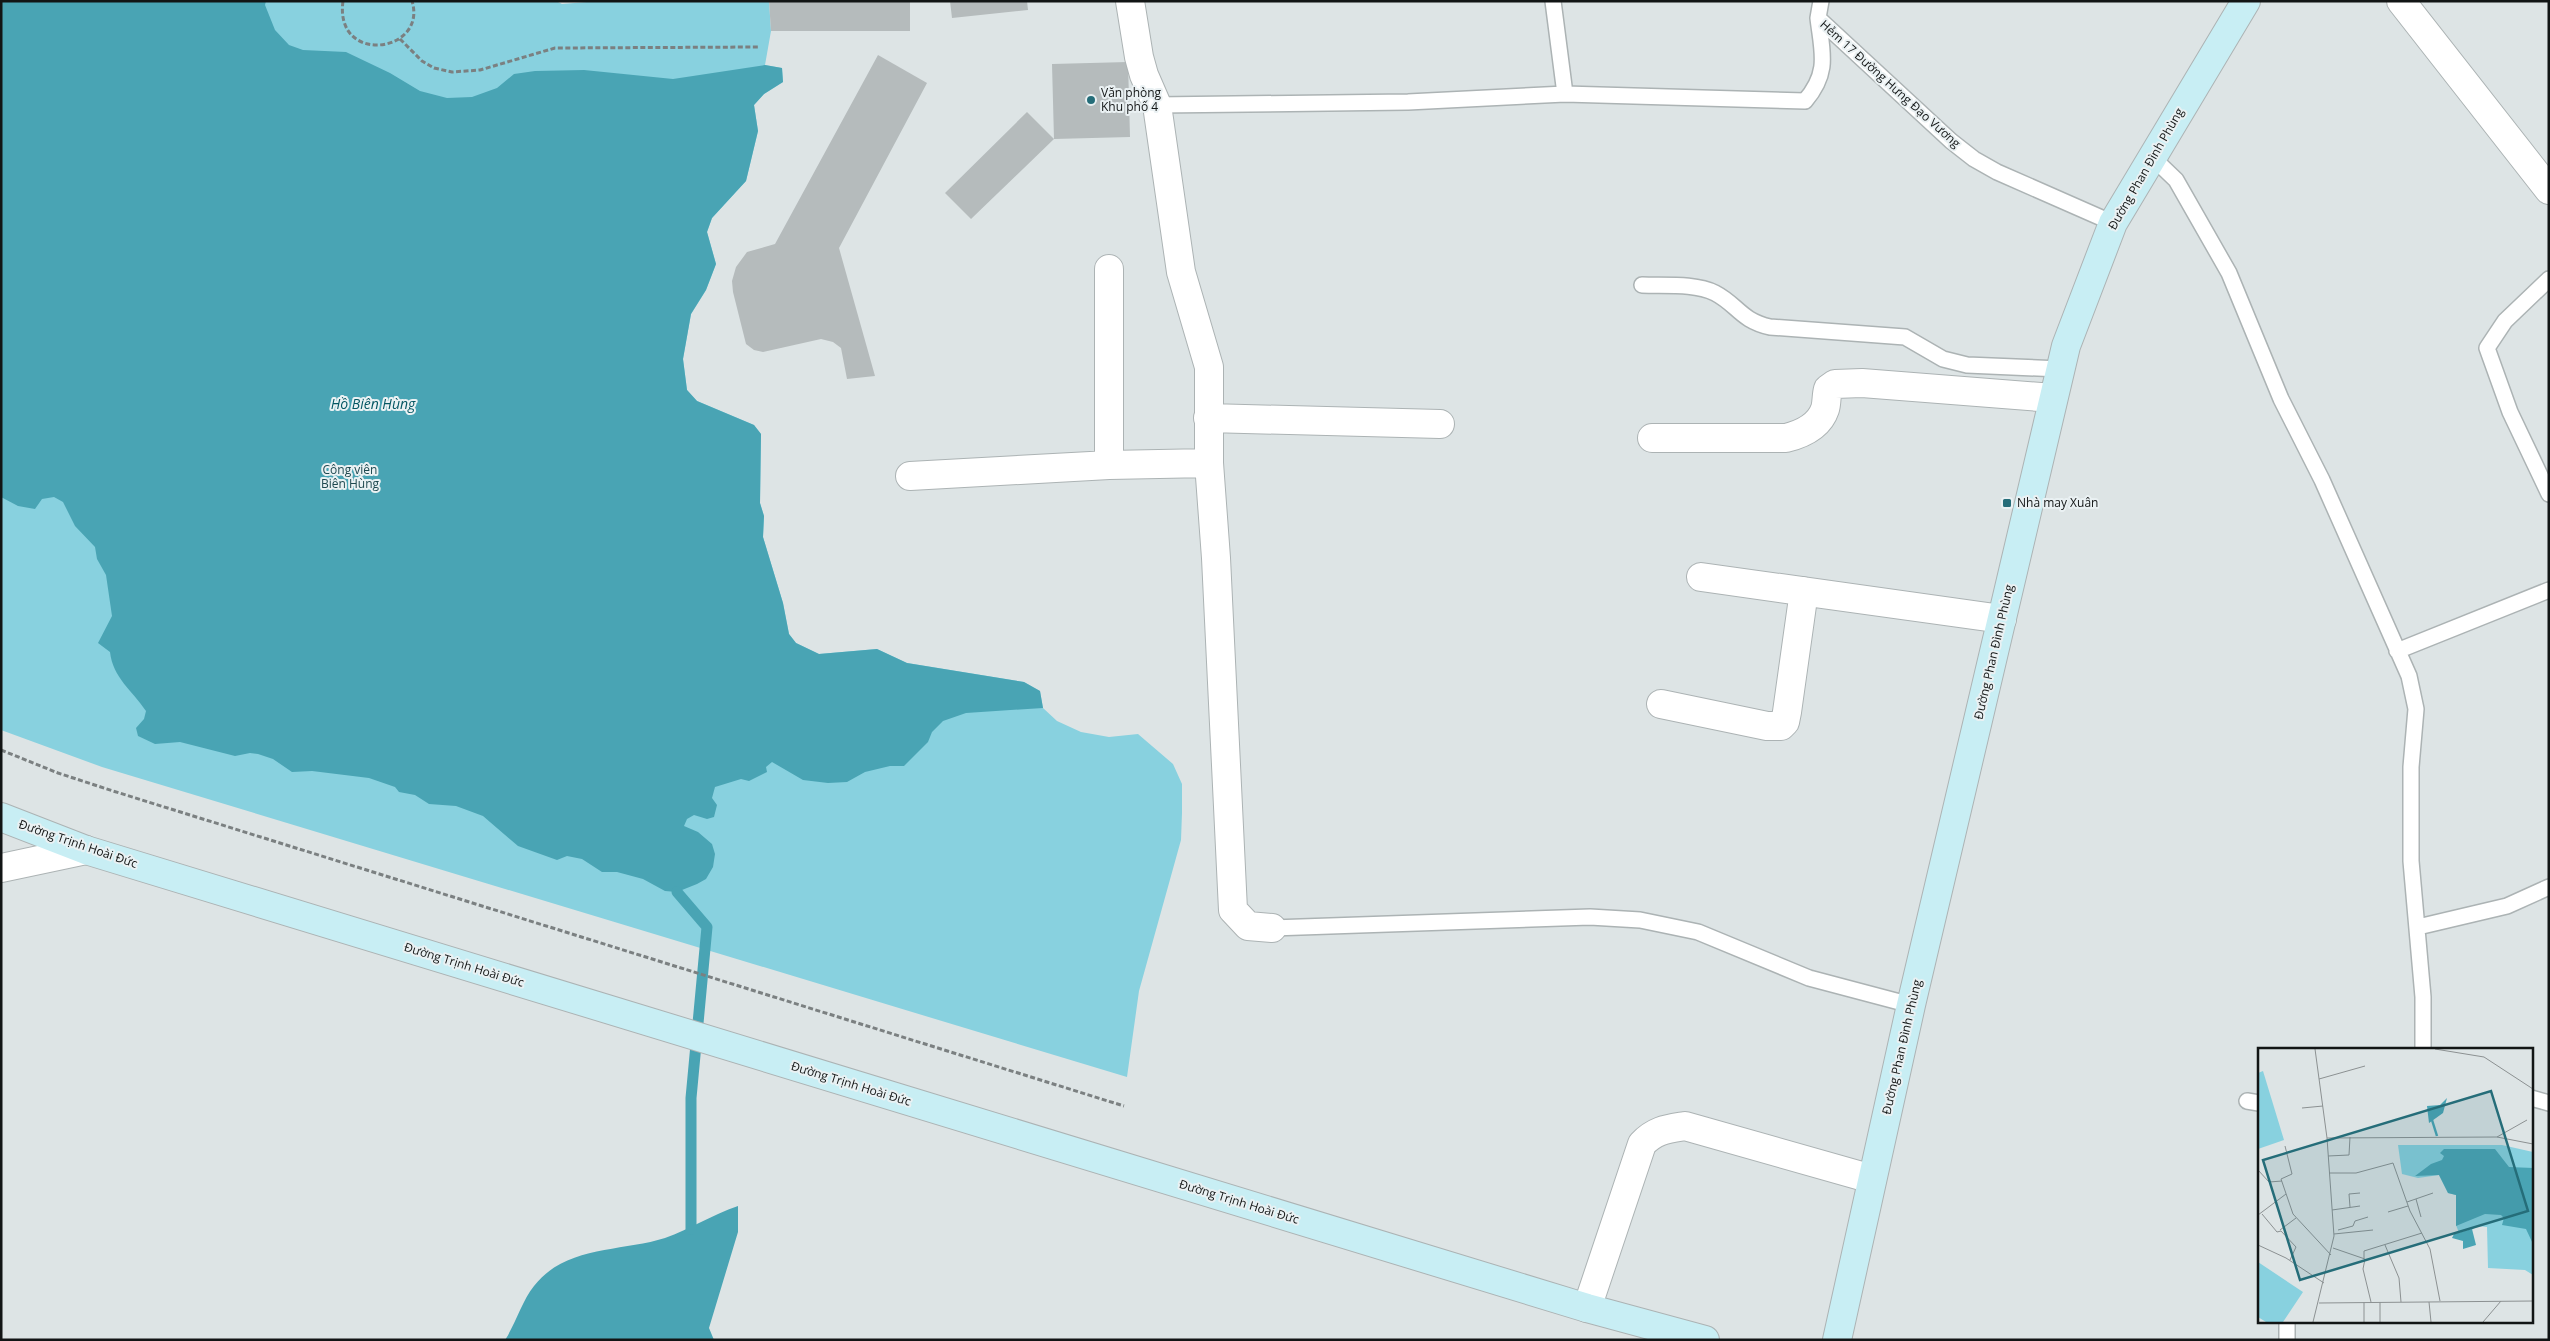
<svg xmlns="http://www.w3.org/2000/svg" width="2550" height="1341" font-family="'Open Sans',sans-serif">
  <style>
    .green { fill: #88d1df }
    .water { fill: #49a4b4 }
    .lines { fill: none; stroke-linecap: round; stroke-linejoin: round }
    .stream { stroke: #49a4b4; stroke-width: 11 }
    .building { fill: #b5bbbc }
    .lane-casing { stroke: #acb3b4; stroke-width: 18 }
    .street-casing { stroke: #acb3b4; stroke-width: 30 }
    .secondary-casing { stroke: #acb3b4; stroke-width: 30 }
    .path { stroke: #7b8081; stroke-width: 3; stroke-dasharray: 5 2.5; stroke-linecap: butt }
    .lane { stroke: #fff; stroke-width: 15 }
    .street { stroke: #fff; stroke-width: 28 }
    .secondary { stroke: #c8eef4; stroke-width: 28 }
    .poi-dot { fill: #256d79; stroke: #eaf1f3; stroke-width: 2 }
    .labels { text-anchor: middle; stroke-width: 4; stroke-linejoin: round; paint-order: stroke }
    .street-label { font-size: 12px; fill: #121515; stroke: #eaf1f3 }
    .poi-label { font-size: 12px; fill: #121515; stroke: #eaf1f3; text-anchor: start }
    .park-label { font-size: 12px; fill: #1e484f; stroke: #eaf1f3 }
    .water-label { font-size: 14px; font-style: italic; fill: #055763; stroke: #eaf1f3 }
    .inset-river { fill: none; stroke: #49a4b4; stroke-width: 2.5 }
    .inset-road { fill: none; stroke: #8c9192; stroke-width: 1 }
    .view { fill: #256d79; fill-opacity: 0.15; stroke: #256d79; stroke-width: 2.5 }
    .inset-edge { fill: none; stroke: #121515; stroke-width: 2.5 }
  </style>
  <rect width="100%" height="100%" fill="#dde4e5"/>
  <path class="green" d="M1,1H556L562,4L599,1H769L771,31L765,65L782,68L783,82L764,94L754,105L758,131L746,181L712,218L707,232L716,264L706,290L691,314L683,359L687,390L697,401L754,425L761,434L760,503L764,516L763,537L783,603L789,634L796,643L819,654L877,649L907,663L1024,682L1040,691L1043,708L1057,721L1081,732L1109,737L1138,734L1173,764L1182,784V813L1181,840L1139,991L1127,1077L102,767L1,730Z"/>
  <path class="water" d="M1,1H266L265,5L275,30L289,45L303,50L346,52L390,73L420,91L447,98L472,97L497,88L514,74L535,71L584,70L673,79L765,65L782,68L783,82L764,94L754,105L758,131L746,181L712,218L707,232L716,264L706,290L691,314L683,359L687,390L697,401L754,425L761,434L760,503L764,516L763,537L783,603L789,634L796,643L819,654L877,649L907,663L1024,682L1040,691L1043,708L966,713L943,721L932,732L928,742L904,766H890L865,772L847,782L828,783L803,780L772,762L766,767L767,772L749,781L741,779L715,787L712,798L717,805L714,817L707,819L694,815L687,819L684,826L698,832L712,844L715,854L713,867L706,879L697,884L677,892L665,891L643,879L617,872H602L582,859L567,856L557,860L518,846L483,816L456,806L429,804L415,795L399,792L395,787L369,778L312,771L292,772L273,759L258,754L250,753L235,756L180,742L155,744L138,736L136,728L144,719L146,711C132,690 113,678 110,652L98,643L112,616L106,575L97,559L95,547L75,526L63,502L54,497L42,499L35,509L18,506L1,497Z
    M738,1206V1232L709,1328L714,1340H505C516,1323 522,1301 534,1286C566,1245 621,1252 665,1238C690,1229 712,1215 738,1206Z"/>
  <g class="lines">
    <path class="stream" d="M677,892L707,927L691,1098V1229"/>
  </g>
  <path class="building" d="M769,1H910V31H771Z
    M950,1H1027L1028,10L952,18Z
    M878,55L927,83L839,248L875,376L847,379L841,348L833,342L821,339L763,352L754,350L746,344L733,292L732,281L736,267L747,252L775,244Z
    M1128,62L1130,137L1054,139L1052,64Z
    M1027,112L1054,139L971,219L945,193Z"/>
  <g class="lines">
    <g class="lane-casing">
      <path id="lane" d="M1553,1L1565,94
        M1821,1L1818,18L1951,141L1974,159L1997,172L2113,223
        M1157,105L1408,102L1565,94L1805,101C1830,72 1822,52 1818,18
        M2152,157L2176,180L2229,273L2281,399L2322,480L2409,676L2416,709L2411,767V861L2423,997V1050
        M2549,279L2505,321L2487,348L2510,412L2549,494
        M1642,285C1664,286 1695,283 1715,293C1738,305 1740,320 1770,327L1905,337L1943,359L1967,365L2060,369
        M2397,651L2549,590
        M2418,927L2507,906L2549,887
        M1272,928L1590,917L1640,920L1698,932L1809,978L1911,1005
        M2531,1098L2549,1103
        M2247,1101L2259,1103
        M2287,1340V1322"/>
    </g>
    <g class="street-casing">
      <path id="street" d="M1130,1L1139,57L1144,75L1157,105L1181,272L1209,367V463L1216,558L1233,910L1248,926L1272,928
        M2401,1L2549,190
        M1109,269V465
        M1208,418L1440,424
        M1652,438H1786C1802,434 1819,427 1825,409C1827,403 1826,396 1828,389L1835,384L1862,383L2053,398
        M910,476L1109,465L1209,463
        M1701,577L2002,619
        M1661,704L1767,726H1781L1785,722L1787,712L1804,591
        M1,868L86,850
        M1587,1308L1642,1144C1655,1130 1667,1129 1685,1126L1872,1179"/>
    </g>
    <g class="secondary-casing">
      <path id="secondary" d="M1,817L86,850L1587,1308L1705,1340
        M1837,1340L1911,1005L2066,346L2113,223L2246,1"/>
    </g>
    <path class="path" d="M343,1C334,66 428,53 412,1
      M400,39L422,61L434,68L452,72L480,70L555,48L760,47
      M1,750L58,773L113,791L1124,1106"/>
    <use href="#lane" class="lane"/>
    <use href="#street" class="street"/>
    <use href="#secondary" class="secondary"/>
  </g>
  <g class="poi-dot">
    <circle cx="1091" cy="100" r="5"/>
    <rect x="2002" y="498" width="10" height="10" rx="2.5"/>
  </g>
  <g class="labels">
    <g class="street-label">
      <text transform="translate(1890 84) rotate(42)" y="4">Hẻm 17 Đường Hưng Đạo Vương</text>
      <text transform="translate(2146 169) rotate(-60)" y="4">Đường Phan Đình Phùng</text>
      <text transform="translate(1994 652) rotate(-77)" y="4">Đường Phan Đình Phùng</text>
      <text transform="translate(78 844) rotate(19)" y="4">Đường Trịnh Hoài Đức</text>
      <text transform="translate(464 965) rotate(17)" y="4">Đường Trịnh Hoài Đức</text>
      <text transform="translate(1902 1047) rotate(-77)" y="4">Đường Phan Đình Phùng</text>
      <text transform="translate(851 1084) rotate(17)" y="4">Đường Trịnh Hoài Đức</text>
      <text transform="translate(1239 1202) rotate(17)" y="4">Đường Trịnh Hoài Đức</text>
    </g>
    <g class="poi-label">
      <text x="1101" y="97">Văn phòng<tspan x="1101" dy="14">Khu phố 4</tspan></text>
      <text x="2017" y="507">Nhà may Xuân</text>
    </g>
    <g class="park-label">
      <text x="350" y="474">Công viên<tspan x="350" dy="14">Biên Hùng</tspan></text>
    </g>
    <g class="water-label">
      <text x="373" y="409">Hồ Biên Hùng</text>
    </g>
  </g>
  <g transform="translate(2258 1048)">
    <rect width="275" height="275" fill="#dde4e5"/>
    <path d="M5,23L26,92L0,101V25ZM140,97H244L275,104V227L267,222L230,220L229,179L219,178L211,184L201,185L198,177L200,161L198,147L190,145L181,127L160,130L144,126ZM0,214L45,244L25,274H8L0,269Z" fill="#88d1df"/>
    <path d="M189,50L185,65L171,75L169,58L182,57ZM186,101H237L251,119L275,120V196L268,181L244,177L246,170L243,167L227,166L198,178V147L190,145L181,127L157,128L173,116L184,112L186,108L182,105ZM214,181L218,197L205,201V193L194,190L196,186Z" fill="#49a4b4"/>
    <path class="inset-river" d="M174,72L179,88"/>
    <path class="inset-road" d="M177,1L226,9L275,41M61,31L107,18M44,60L65,58M239,89L269,72M69,90L239,89L275,96M27,98L34,126L23,131L35,166L73,207M70,108L91,107L92,89M0,122L11,134L24,133M71,125H98L135,115L152,163L172,201L182,253M158,151L163,169M149,154L175,145M92,159L91,146L102,145M74,162L102,158M130,164L150,158M4,166L19,184L23,183L38,199L32,212M0,167L28,146M22,182L38,170M80,182L95,178L97,173L110,169M76,186L115,182M0,197L28,210L66,235M127,197L141,230L143,254M75,200L107,211L105,221L113,254M106,210V203L164,185M106,254V274M122,254V274M171,254L173,274M61,255L275,253M55,274L76,188L69,90L57,1M225,274L243,253"/>
    <path class="view" d="M233,43L270,163L42,232L5,112Z"/>
    <rect width="275" height="275" class="inset-edge"/>
  </g>
  <rect width="2550" height="1341" fill="none" stroke="#121515" stroke-width="5"/>
</svg>
